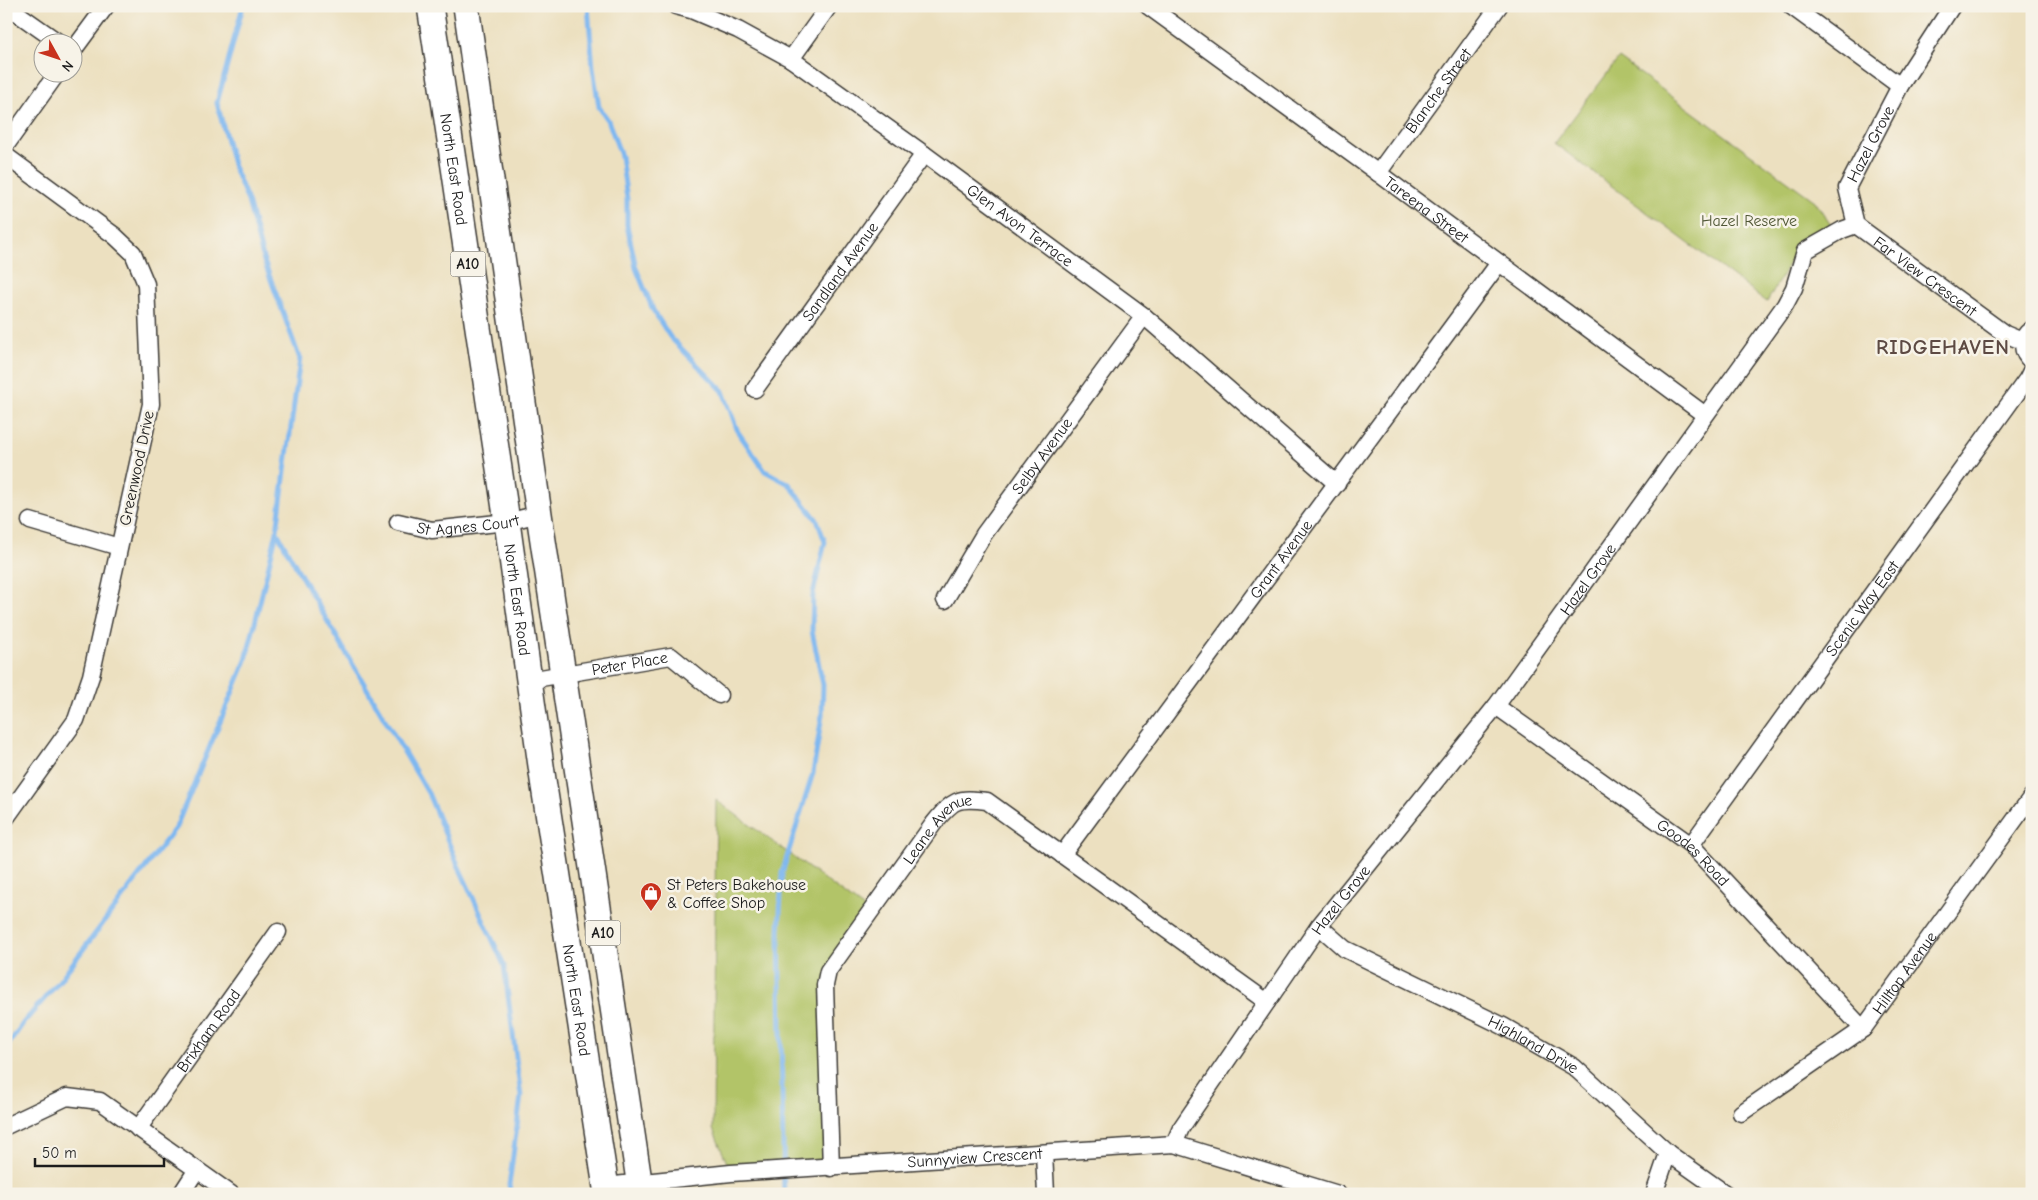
<svg xmlns="http://www.w3.org/2000/svg" width="2038" height="1200" font-family="'Comic Neue',sans-serif">
  <style>
    .green { fill: #b2c467; stroke: #677042 }
    .lines { fill: none; stroke-linecap: round; stroke-linejoin: round }
    .stream { stroke: #7fb8f0; stroke-width: 5 }
    .street-casing { stroke: #3b3935; stroke-width: 19 }
    .primary-casing { stroke: #3b3935; stroke-width: 28 }
    .street { stroke: #fff; stroke-width: 16 }
    .primary { stroke: #fff; stroke-width: 25 }
    .labels { text-anchor: middle; stroke-width: 5; stroke-linejoin: round; paint-order: stroke }
    .shield { fill: #f7f3e8; stroke: #5e5c59; stroke-width: 1 }
    .shield-label { font-size: 15px; font-weight: bold; fill: #1c1c1c }
    .street-label { font-size: 16px; fill: #1c1c1c; stroke: #f7f3e8 }
    .park-label { font-size: 16px; fill: #505736; stroke: #f7f3e8 }
    .poi-label { font-size: 16px; fill: #1c1c1c; stroke: #f7f3e8; text-anchor: start }
    .district-label { font-size: 21px; font-weight: bold; letter-spacing: 1px; fill: #5d4a43; stroke: #f7f3e8 }
  </style>
  <rect width="100%" height="100%" fill="#f7f3e8"/>
  <filter id="ink" filterUnits="userSpaceOnUse"><feTurbulence type="fractalNoise" baseFrequency=".02" numOctaves="2"/><feDisplacementMap in="SourceGraphic" scale="10" xChannelSelector="R" yChannelSelector="G"/><feConvolveMatrix kernelMatrix="1 2 1 2 8 2 1 2 1" color-interpolation-filters="sRGB"/></filter>
  <filter id="wash" filterUnits="userSpaceOnUse"><feTurbulence type="fractalNoise" baseFrequency=".0096" numOctaves="4" result="noise"/><feDisplacementMap in="SourceGraphic" scale="20" xChannelSelector="R" yChannelSelector="G"/><feGaussianBlur stdDeviation="1.12" result="paint"/><feColorMatrix in="noise" values="0 0 0 0 0 0 0 0 0 0 0 0 0 0 0 0 0 1.4 0 .05"/><feComposite in="paint" operator="in"/></filter>
  <g filter="url(#wash)">
    <rect width="100%" height="100%" fill="#ece0c0"/>
    <path class="green" d="M1619,58L1815,201L1832,227L1798,247L1767,302L1554,143Z
      M716,800L870,913L828,971L831,1168L731,1173L713,1129Z"/>
    <g class="lines">
      <path class="stream" d="M588,6L593,68L599,107L608,120L621,156L627,199V225L636,268L653,310L670,337L723,391L738,432L765,471L789,484L817,520L825,542L813,594L812,631L823,685L822,715L813,773L782,873L779,932L784,1194
        M277,532L304,581L428,793L458,865L504,965L521,1096L509,1185L511,1194
        M6,1048L24,1022L57,984L176,827L246,660L277,531L300,359L264,261L248,201L234,168L217,103L243,6"/>
    </g>
  </g>
  <g filter="url(#ink)">
    <g class="lines">
      <g class="street-casing">
        <g id="street">
          <path d="M7,6L58,42"/>
          <path id="s1" d="M676,6L691,10L738,30L791,59L924,154L1144,316L1337,484"/>
          <path id="s2" d="M1148,6L1378,173L1705,415"/>
          <path d="M1791,6L1900,86"/>
          <path d="M72,52L106,6"/>
          <path d="M791,59L829,6"/>
          <path d="M6,145L58,72"/>
          <path d="M6,156L115,236L133,253L146,284L151,404L91,676L76,720L6,818"/>
          <path id="s3" d="M1378,173L1499,6"/>
          <path id="s4" d="M1856,225L1847,188L1900,86L1952,6"/>
          <path id="s5" d="M1856,225L2005,334L2022,341"/>
          <path d="M2032,329C2019,337 2021,353 2032,362"/>
          <path id="s6" d="M755,389L924,154"/>
          <path d="M30,521L119,547"/>
          <path id="s7" d="M398,522L432,530L507,522L539,514"/>
          <path id="s8" d="M945,600L984,534L1144,316"/>
          <path id="s9" d="M529,680L671,656L719,695"/>
          <path id="s10" d="M1496,706L1691,845L1863,1029"/>
          <path id="s11" d="M1691,845L2027,379L2032,369"/>
          <path id="s12" d="M1062,855L1499,263"/>
          <path id="s13" d="M1319,926L1345,949L1503,1026L1574,1067L1668,1153L1726,1194"/>
          <path id="s14" d="M1741,1113L1863,1029L2032,796"/>
          <path d="M6,1126L67,1097L100,1101L231,1194"/>
          <path id="s15" d="M138,1129L278,932"/>
          <path id="s16" d="M1174,1144L1181,1128L1319,926L1496,706L1785,305L1794,288L1805,251L1842,230L1856,225"/>
          <path d="M1044,1153L1046,1194"/>
          <path id="s17" d="M831,1168L825,985L828,971L934,823C953,800 957,797 987,801L1267,1002"/>
          <path id="s18" d="M605,1186L731,1173L1174,1144L1338,1194"/>
          <path d="M181,1194L196,1171"/>
          <path d="M1654,1194L1668,1153"/>
        </g>
      </g>
      <g class="primary-casing">
        <g id="primary">
          <path id="s19" d="M430,6L507,522L543,780L607,1194"/>
          <path d="M466,6L539,514L641,1194"/>
        </g>
      </g>
      <use href="#street" class="street"/>
      <use href="#primary" class="primary"/>
    </g>
  </g>
  <defs>
    <g id="shop-pin" transform="scale(1.125)"><path d="M0 17L-7.5 6A9.5 9.5 0 1 1 7.5 6Z" fill="#c8321e" stroke="#f7f3e8"/><path d="M-5-2.5h2.3a2.7 3.5 0 0 1 5.4 0H5L5.5 6h-11ZM-1.5-2.5h3a1.5 2.3 0 0 0-3 0Z" fill="#fff"/></g>
  </defs>
  <g fill-rule="evenodd">
    <use href="#shop-pin" x="651" y="893"/>
  </g>
  <g class="labels">
    <g class="shield">
      <rect x="450.5" y="251.5" width="35" height="25" rx="4"/>
      <rect x="585.5" y="920.5" width="35" height="25" rx="4"/>
    </g>
    <g class="shield-label">
      <text x="468" y="269">A10</text>
      <text x="603" y="938">A10</text>
    </g>
    <g class="street-label">
      <text dy="6" stroke="none"><textPath href="#s3" startOffset="102">Blanche Street</textPath></text>
      <text dy="6" stroke="none"><textPath href="#s4" startOffset="88">Hazel Grove</textPath></text>
      <text dy="6" stroke="none"><textPath href="#s19" startOffset="165">North East Road</textPath></text>
      <text dy="6" stroke="none"><textPath href="#s2" startOffset="345">Tareena Street</textPath></text>
      <text dy="6" stroke="none"><textPath href="#s1" startOffset="410">Glen Avon Terrace</textPath></text>
      <text dy="6" stroke="none"><textPath href="#s6" startOffset="145">Sandland Avenue</textPath></text>
      <text dy="6" stroke="none"><textPath href="#s5" startOffset="86">Far View Crescent</textPath></text>
      <text dy="6" stroke="none"><textPath href="#s8" startOffset="174">Selby Avenue</textPath></text>
      <text transform="translate(136 468) rotate(-78)" y="6">Greenwood Drive</text>
      <text dy="6" stroke="none"><textPath href="#s7" startOffset="71">St Agnes Court</textPath></text>
      <text dy="6" stroke="none"><textPath href="#s12" startOffset="368">Grant Avenue</textPath></text>
      <text dy="6" stroke="none"><textPath href="#s16" startOffset="701">Hazel Grove</textPath></text>
      <text dy="6" stroke="none"><textPath href="#s19" startOffset="600">North East Road</textPath></text>
      <text dy="6" stroke="none"><textPath href="#s11" startOffset="292">Scenic Way East</textPath></text>
      <text dy="6" stroke="none"><textPath href="#s9" startOffset="102">Peter Place</textPath></text>
      <text dy="6" stroke="none"><textPath href="#s17" startOffset="379">Leane Avenue</textPath></text>
      <text dy="6" stroke="none"><textPath href="#s10" startOffset="246">Goodes Road</textPath></text>
      <text dy="6" stroke="none"><textPath href="#s16" startOffset="296">Hazel Grove</textPath></text>
      <text dy="6" stroke="none"><textPath href="#s14" startOffset="218">Hilltop Avenue</textPath></text>
      <text dy="6" stroke="none"><textPath href="#s19" startOffset="1005">North East Road</textPath></text>
      <text dy="6" stroke="none"><textPath href="#s15" startOffset="121">Brixham Road</textPath></text>
      <text dy="6" stroke="none"><textPath href="#s13" startOffset="246">Highland Drive</textPath></text>
      <text dy="6" stroke="none"><textPath href="#s18" startOffset="371">Sunnyview Crescent</textPath></text>
    </g>
    <g class="park-label">
      <text x="1749" y="226">Hazel Reserve</text>
    </g>
    <g class="poi-label">
      <text x="667" y="890">St Peters Bakehouse<tspan x="667" dy="18">&amp; Coffee Shop</tspan></text>
    </g>
    <g class="district-label">
      <text x="1943" y="354">RIDGEHAVEN</text>
    </g>
  </g>
  <rect width="2038" height="1200" fill="none" stroke="#f7f3e8" stroke-width="25"/>
  <g transform="translate(58 58) rotate(130)"><circle r="24" fill="#f7f3e8" stroke="#9f9d96"/>
  <path d="M0-4L9 19L0 12L-9 19Z" fill="#c8321e"/>
  <text y="-8" font-size="14" font-weight="bold" text-anchor="middle" fill="#1c1c1c">N</text>
  </g>
  <path d="M35 1158v8h129v-8" fill="none" stroke="#1c1c1c" stroke-width="2.5"/>
  <text x="42" y="1158" font-size="15" fill="#1c1c1c" stroke="#f7f3e8" stroke-width="4" paint-order="stroke">50 m</text>
</svg>
